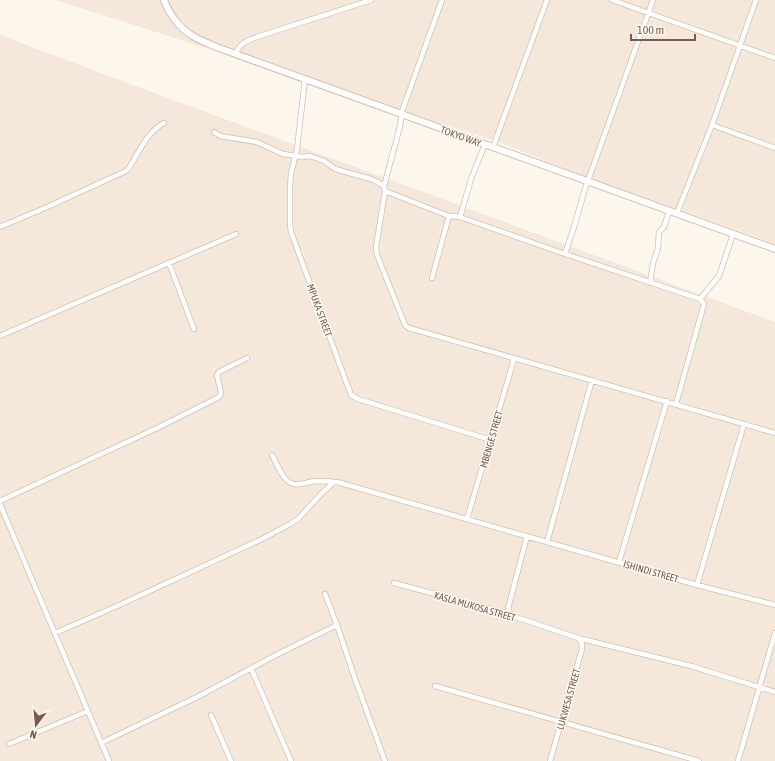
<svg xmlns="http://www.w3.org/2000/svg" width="775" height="761" font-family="'Asap Condensed',sans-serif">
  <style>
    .residential { fill: #f5e8da }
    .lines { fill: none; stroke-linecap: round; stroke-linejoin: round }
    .minor-casing { stroke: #d1beb0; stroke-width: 6 }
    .tertiary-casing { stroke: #d1beb0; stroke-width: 8 }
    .minor { stroke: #fff; stroke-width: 4.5 }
    .tertiary { stroke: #fff; stroke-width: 6 }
    .labels { text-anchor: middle; stroke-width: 3; stroke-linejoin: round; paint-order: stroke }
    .street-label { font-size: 10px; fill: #7a5c4d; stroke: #fffaf3 }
  </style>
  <rect width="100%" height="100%" fill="#fdf6ec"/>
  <path class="residential" d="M56,0H775V244L712,221L591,179L496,141Z
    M0,35L130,84L418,190L775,322V761H0Z"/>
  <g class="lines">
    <g class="minor-casing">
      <path id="minor" d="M442,0L401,114V121L398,134L384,186L385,191L376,247L377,255L405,325L409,328L775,433
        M612,0L775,58
        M235,54C242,42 244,42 257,37L371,0
        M305,79L297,149L291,174L290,187V225L291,232L351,395L358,399L491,440
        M712,125L775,148
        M214,132L220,136L257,142L283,154L303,157L310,156L324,161L335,169L371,179L377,182L384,186
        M493,147L547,0
        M385,191L449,216L460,217L565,254L700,299L704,304L676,404
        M677,213L712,125L756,0
        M460,217L471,179L485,144
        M0,227L45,208L126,171L129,168C139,152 147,132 164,123
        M565,254L574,227L585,189L653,0
        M169,263L194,329
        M432,278L449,216
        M650,283L653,263L658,248L659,232L664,227L669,211
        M700,299L719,276L733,234
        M0,336L236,234
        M272,455C276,462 279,470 284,477C293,489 303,483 315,481C321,481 328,481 334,482
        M0,501L155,429L219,397L221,393L217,375L219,372L247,358
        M0,504L109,761
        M467,519L514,359
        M547,542L592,380
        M619,562L667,401
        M394,583L510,614L516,617L578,638L691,666L775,692
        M697,585L744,424
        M325,594L337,625L354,676L385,761
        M510,614L508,608L509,605L527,536
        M55,633L115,607L264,538L290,524L298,519L321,494L334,482H337L697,585L775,605
        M251,668L291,761
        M435,686L699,761
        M211,715L231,761
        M101,743L197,697L280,653L337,625
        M9,744L88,711
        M550,761L582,649C582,644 582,642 578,638
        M738,761L775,633"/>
    </g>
    <g class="tertiary-casing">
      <path id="tertiary" d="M164,0C169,14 180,29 193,36C201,41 210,44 219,48L775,249"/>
    </g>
    <use href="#minor" class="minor"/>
    <use href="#tertiary" class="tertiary"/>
  </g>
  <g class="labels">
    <g class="street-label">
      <text transform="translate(461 136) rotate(20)" y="4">TOKYO WAY</text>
      <text transform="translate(320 310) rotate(70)" y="4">MPUKA STREET</text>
      <text transform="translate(491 439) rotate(-74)" y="4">MBENGE STREET</text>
      <text transform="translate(651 571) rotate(16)" y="4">ISHINDI STREET</text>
      <text transform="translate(475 606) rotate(16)" y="4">KASLA MUKOSA STREET</text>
      <text transform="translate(568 699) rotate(-74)" y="4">LUKWESA STREET</text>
    </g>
  </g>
  <g transform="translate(36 725) rotate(196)" stroke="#fffaf3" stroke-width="3" paint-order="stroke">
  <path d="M0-3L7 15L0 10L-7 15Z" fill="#7a5c4d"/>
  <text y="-6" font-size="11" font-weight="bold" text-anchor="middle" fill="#7a5c4d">N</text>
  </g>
  <path d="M631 34v6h64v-6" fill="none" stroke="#7a5c4d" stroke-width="2"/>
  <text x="637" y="34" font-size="12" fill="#7a5c4d" stroke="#fffaf3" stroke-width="3" paint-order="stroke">100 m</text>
</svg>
